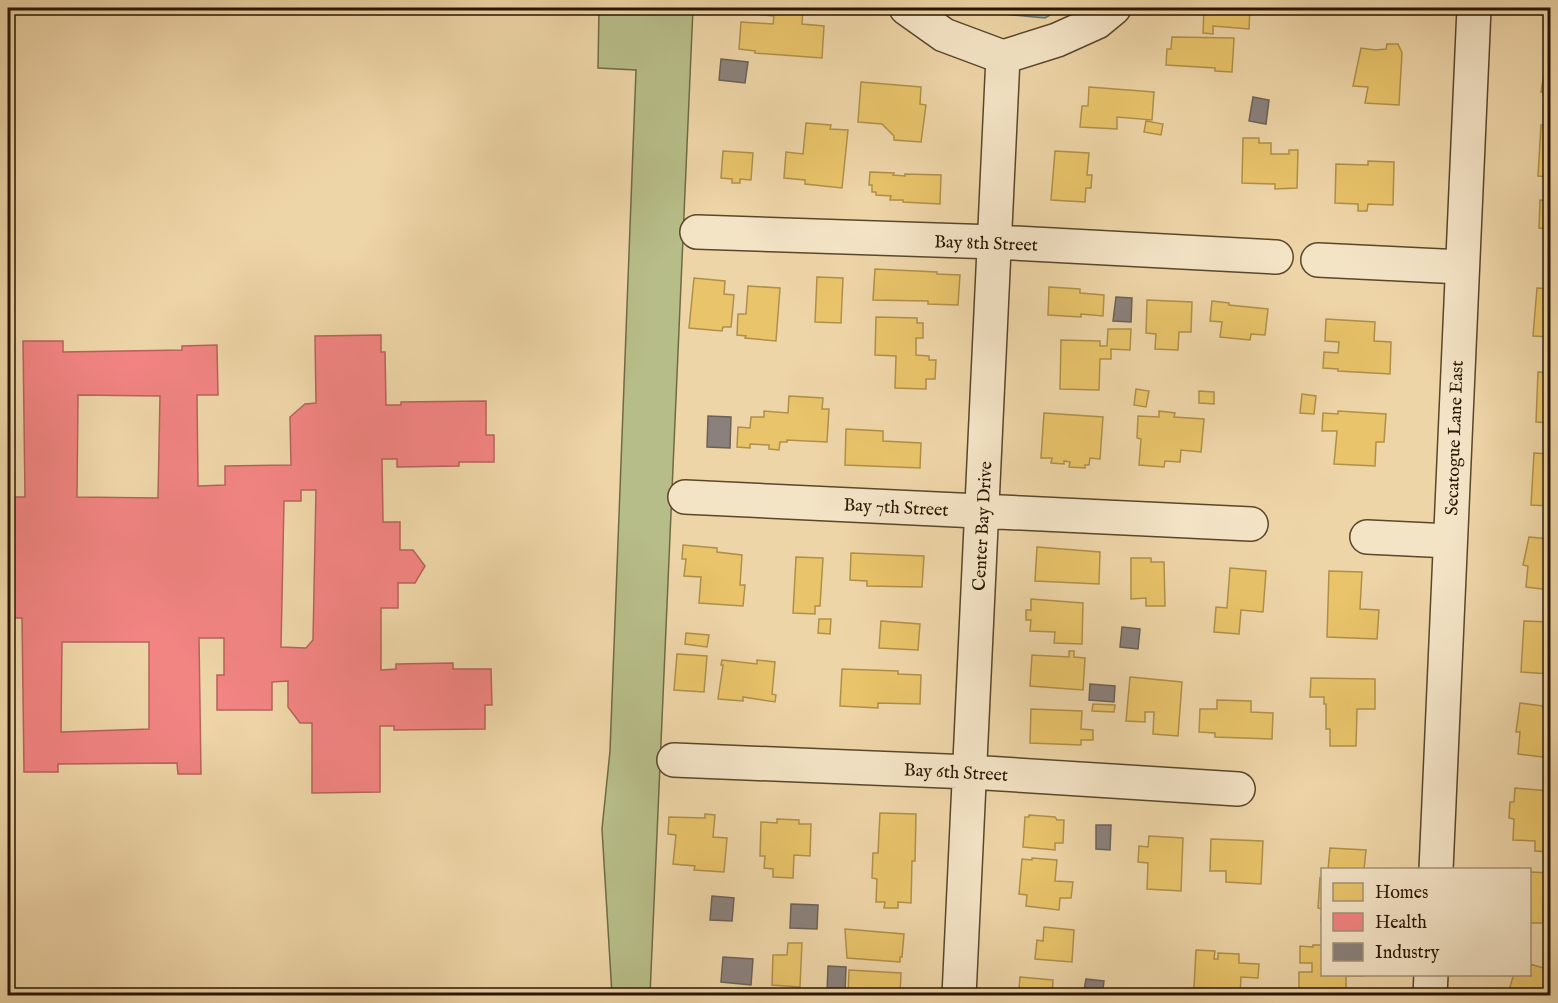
<svg xmlns="http://www.w3.org/2000/svg" width="1558" height="1003" font-family="'IM FELL English',serif">
  <style>
    .green { fill: #b7bd88; stroke: #706a44; stroke-width: 1.5 }
    .water { fill: #9db6b2; stroke: #6e766b; stroke-width: 1.5 }
    .homes { fill: #e9c46a; stroke: #af904a; stroke-width: 1.5 }
    .health { fill: #f28482; stroke: #b5635b; stroke-width: 1.5; fill-rule: evenodd }
    .industry { fill: #8a817c; stroke: #6d6157; stroke-width: 1.5 }
    .lines { fill: none; stroke-linecap: round; stroke-linejoin: round }
    .minor-casing { stroke: #5a462a; stroke-width: 36 }
    .minor { stroke: #f4e4c6; stroke-width: 33 }
    .labels { text-anchor: middle; stroke-width: 6; stroke-linejoin: round; paint-order: stroke }
    .street-label { font-size: 18px; fill: #281600; stroke: #f4e4c6 }
  </style>
  <rect width="100%" height="100%" fill="#eed5a7"/>
  <filter id="stains"><feTurbulence type="fractalNoise" baseFrequency=".00333" numOctaves="4"/><feColorMatrix values="0 0 0 0 .2 0 0 0 0 .09 0 0 0 0 .02 0 0 0 .5 -.17"/></filter>
  <radialGradient id="worn" r=".72"><stop offset=".6" stop-color="#630" stop-opacity="0"/><stop offset="1" stop-color="#630" stop-opacity=".3"/></radialGradient>
  <path class="green" d="M599,8H693L650,995H612L602,829L610,751L636,70L598,68Z"/>
  <path class="water" d="M982,8H981H1062L1045,18L1003,14Z"/>
  <path class="homes" d="M762,8H803L802,24L824,26L822,58L755,53V51L739,49L741,22L773,24L774,16L761,15Z
    M1204,8H1250L1249,29L1213,26V34L1203,33Z
    M1172,37L1234,38L1232,72L1215,71V68L1166,65L1167,49H1171Z
    M1549,40H1550V93L1541,92Z
    M1387,44H1398L1402,53L1399,105L1365,103L1368,87L1353,86L1361,48L1375,50L1386,49Z
    M861,82L921,87L920,104L926,105L921,142L894,140V136L882,124L858,122Z
    M1089,87L1154,92L1152,120L1117,117V129L1080,127L1082,106H1088Z
    M1146,121L1163,124L1161,135L1144,132Z
    M806,123L831,125L830,129L848,130L842,188L805,184V180L784,178L786,152L803,154Z
    M1541,125H1550V177L1538,176Z
    M1243,138H1259V143H1271V154H1289V150H1298L1297,188L1275,189V184L1242,183Z
    M723,151L753,153L751,180L740,179V183H732V179L721,178Z
    M1055,151L1089,153L1087,175H1092L1091,188H1086L1085,202L1051,200Z
    M1368,161L1394,162L1393,205L1368,204L1367,211H1358V204L1335,203L1336,164L1368,165Z
    M870,172L894,173L893,175L905,176V174L941,175L940,204L903,202V200H890L891,196L876,195V192H872V185H869Z
    M1540,200L1550,201V251H1547L1548,229L1539,228Z
    M875,269L937,272V274L960,275L958,305L928,304V301L873,300Z
    M817,277L843,278L841,323L815,322Z
    M694,278L725,281L724,294L734,295L731,327H723L722,331L689,328Z
    M748,286L780,288L776,341L745,338L746,336L737,335L738,314H746Z
    M1049,287L1080,289V293L1104,295L1103,316L1081,314V317L1048,315Z
    M1537,288L1550,289V337L1533,336Z
    M1147,300L1192,302L1191,332H1179L1178,350L1155,349L1156,334L1146,333Z
    M1212,301L1229,303V305L1268,309L1265,335L1251,334L1250,340L1220,337L1222,322L1210,321Z
    M876,317L917,318V323H923V338H916V355L929,356V360H936L935,379H926V389L895,388L896,356L875,355Z
    M1326,319L1375,322L1374,341L1391,342L1390,374L1338,371V369L1323,368L1324,352L1338,353L1339,342L1325,341Z
    M1108,329H1131L1130,350L1111,349V359H1100L1099,390L1060,389L1061,340L1100,341V346H1107Z
    M1538,372L1550,373V423L1536,422Z
    M1136,389L1149,391L1146,407L1134,405Z
    M1199,391L1214,392V404L1199,403Z
    M1302,394L1316,396L1314,414L1300,413Z
    M789,396L823,398L822,409H829L827,442L787,440V442H780L779,450L769,449V445L750,444V448L737,447L738,427L750,428L751,417H764V411L788,413Z
    M1159,411L1175,413L1174,417L1204,419L1201,452L1181,450L1180,462L1165,461L1164,467L1139,465L1141,439L1137,438L1138,416L1159,417Z
    M1338,411L1386,414L1384,442H1376L1375,466L1334,464L1337,431H1322L1323,413L1338,414Z
    M1044,413L1103,417L1100,459L1090,458L1089,465H1085V468L1069,467L1070,462L1064,461V464L1051,463L1052,458H1041Z
    M846,429L883,431V441L921,443L920,468L845,465Z
    M1534,453L1550,454V506L1531,505Z
    M1529,537L1550,539V590L1526,587L1528,566L1523,565Z
    M683,545L717,548V552L742,555L740,585H745L743,606L699,603L701,577L684,576L686,559H682Z
    M1037,547L1100,552L1099,584L1035,581Z
    M851,553L924,556L922,587L867,586V581L850,580Z
    M796,557L823,558L820,606H815V614L793,613Z
    M1131,558H1151V562H1164L1165,606H1146V598L1131,599Z
    M1230,568L1266,571L1263,612L1241,610L1239,634L1214,632L1216,607L1227,608Z
    M1329,571L1362,572L1360,609L1379,610L1377,639L1327,637Z
    M1031,599L1083,603L1082,644L1054,643L1055,632L1030,631L1031,620H1026V610H1031Z
    M819,619H831L830,634L818,633Z
    M881,621L920,624L918,650L879,648Z
    M1524,621L1550,622V674L1521,672Z
    M686,633L709,635L707,647L685,644Z
    M1069,651H1074V657L1085,658L1083,690L1030,686L1032,655L1069,657Z
    M677,654L707,656L704,692L674,690Z
    M722,660L757,664V660L775,662L772,694L776,695L775,702L743,697V701L718,699L723,665H721Z
    M842,669L898,671V674L921,675L920,704L878,703V708L840,706Z
    M1130,677L1182,682L1178,736L1153,734L1154,712H1145V722L1126,721Z
    M1311,678L1375,679V709H1357L1356,746H1330V729H1326V704H1324V697H1310Z
    M1217,700L1251,701V712L1273,713L1272,739L1215,737V733L1199,732L1200,709H1217Z
    M1520,703L1550,707V758L1518,754L1520,732H1516Z
    M1093,704L1115,705L1114,712L1092,711Z
    M1031,709L1082,711L1081,729L1093,730V740H1081V745L1030,743Z
    M1515,788L1550,791V814H1547L1545,841L1550,842V852L1535,851V841L1513,840L1514,819L1509,818L1510,802H1514Z
    M880,813L916,814L915,861H912L911,903L898,902V908H884L885,902H876L877,879L872,878L873,853H878Z
    M705,814L715,815L713,837L727,838L724,872L694,870L695,866L673,864L676,835L668,834L669,817L705,818Z
    M1029,815L1055,817L1057,820H1064L1063,843H1055V850L1023,847L1025,817H1029Z
    M777,819L799,820V824H811L810,856L794,855L793,878L773,877V869L764,868L765,856H760L761,822L777,823Z
    M1149,836L1183,838L1181,891L1147,889L1148,863L1138,862L1139,846L1148,847Z
    M1211,839L1263,841L1261,884L1226,882V871H1210Z
    M1330,848L1366,850L1364,870H1328Z
    M1032,858L1057,860L1055,881L1073,882L1071,898H1060L1059,910L1026,906L1027,895L1019,894L1022,859L1032,860Z
    M1530,872L1550,873V895H1544L1543,923H1530Z
    M1320,878L1322,879V922H1321L1322,909L1318,908Z
    M1044,927L1074,930L1072,962L1035,959L1037,940L1043,941Z
    M845,929L904,934L902,957H900V962L847,958Z
    M788,943H802L800,987L772,985L773,955H787Z
    M1313,945H1322V974H1364V976H1346V993H1299V972H1312V963H1300V946L1313,947Z
    M1196,950L1215,951L1214,959H1218V953L1239,954V963L1259,964L1258,978L1241,977L1240,996H1215L1216,989L1194,988Z
    M1530,964L1550,970V996H1515L1508,993L1514,974H1530Z
    M849,970L901,973L900,996H848Z
    M1020,977L1053,980L1052,996H1014L1015,989H1019Z"/>
  <path class="health" d="M381,335V352H385L386,405H401V402L486,401V435H494V462H459V466L397,467V459H382L383,522H400V550H413L425,566L415,583H398V608H381V670L396,669V664L453,663V669H491L492,705H485V729L394,730V726H380V792L312,793V723H300L288,707V681L272,682V710H217V675H224V638H199L201,774H178L177,763L58,764V772H24L22,618H13L11,497H25L23,341H63V352L182,350V346L217,345L218,395H197L198,486L225,485V466L291,465L290,417L305,404L316,403L315,336ZM78,395L160,396L158,498L77,497ZM301,490H316L313,640L306,648L281,647L284,501H301ZM62,642H149V729L61,732Z"/>
  <path class="industry" d="M721,59L748,62L745,83L719,80Z
    M1253,97L1269,100L1266,124L1249,121Z
    M1116,297L1132,298L1131,322L1113,321Z
    M708,416L731,417L730,448L707,447Z
    M1122,627L1140,629L1138,649L1120,647Z
    M1090,684L1115,686L1114,702L1089,700Z
    M1096,825H1111L1110,850L1096,849Z
    M712,896L734,898L732,921L710,920Z
    M791,904L818,905L817,929L790,928Z
    M723,957L753,959L751,985L721,982Z
    M828,966L846,967L845,993L827,992Z
    M1086,979L1104,981L1102,996H1083Z"/>
  <g class="lines">
    <g class="minor-casing">
      <path id="minor" d="M906,8L944,35L1003,57
        M1003,57L1057,40L1097,22L1114,8
        M697,232L995,242L1276,257
        M1318,260L1462,267
        M685,497L1251,524
        M1367,537L1450,541
        M674,760L970,772L1238,789
        M1436,870L1474,8
        M959,996L1003,57
        M1430,996L1431,974"/>
    </g>
    <use href="#minor" class="minor"/>
  </g>
  <g class="labels">
    <g class="street-label">
      <text transform="translate(986 243) rotate(2)" y="6">Bay 8th Street</text>
      <text transform="translate(1454 438) rotate(-88)" y="6">Secatogue Lane East</text>
      <text transform="translate(896 507) rotate(3)" y="6">Bay 7th Street</text>
      <text transform="translate(982 526) rotate(-87)" y="6">Center Bay Drive</text>
      <text transform="translate(956 772) rotate(3)" y="6">Bay 6th Street</text>
    </g>
  </g>
  <rect width="1558" height="1003" fill="none" stroke="#eed5a7" stroke-width="30"/>
  <rect x="9" y="9" width="1540" height="985" fill="none" stroke="#281600" stroke-width="3"/>
  <rect x="15" y="15" width="1528" height="973" fill="none" stroke="#281600" stroke-width="1.5"/>
  <rect x="1321" y="868" width="210" height="108" fill="#f4e4c6" stroke="#a29277" stroke-width="1.5"/>
  <rect x="1333" y="883" width="30" height="18" fill="#e9c46a" stroke="#a29277" stroke-width="1.5"/>
  <text x="1375" y="898" font-size="18" fill="#281600">Homes</text>
  <rect x="1333" y="913" width="30" height="18" fill="#f28482" stroke="#a29277" stroke-width="1.5"/>
  <text x="1375" y="928" font-size="18" fill="#281600">Health</text>
  <rect x="1333" y="943" width="30" height="18" fill="#8a817c" stroke="#a29277" stroke-width="1.5"/>
  <text x="1375" y="958" font-size="18" fill="#281600">Industry</text>
  <rect width="100%" height="100%" filter="url(#stains)"/>
  <rect width="100%" height="100%" fill="url(#worn)"/>
</svg>
